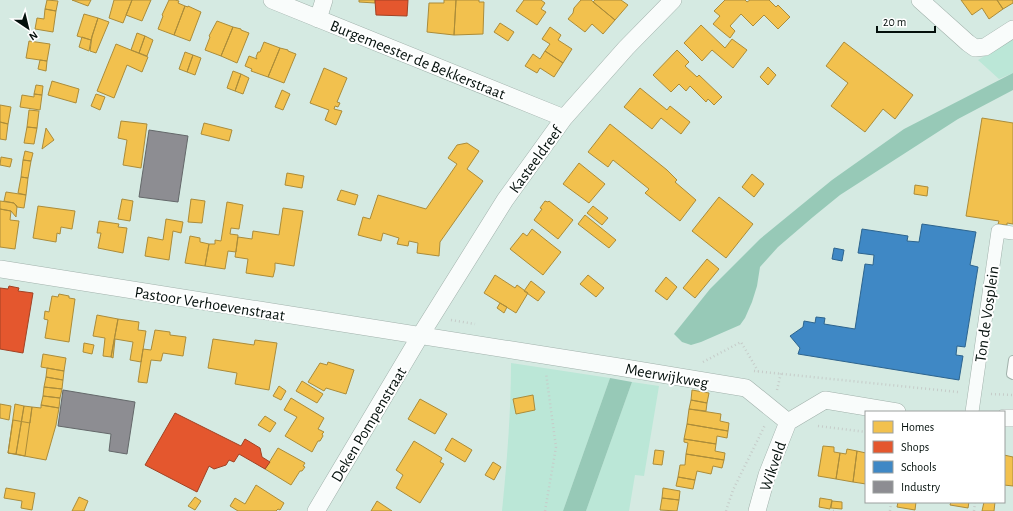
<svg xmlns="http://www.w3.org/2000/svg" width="1013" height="511" font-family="'Alegreya Sans',sans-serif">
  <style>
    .green { fill: #bbe7d7 }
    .water { fill: #97c9b7 }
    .homes { fill: #f2c14e; stroke: #ab8c3a }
    .shops { fill: #e4572e; stroke: #a14224 }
    .schools { fill: #3f88c5; stroke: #2d648e }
    .industry { fill: #8d8d92; stroke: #64686a }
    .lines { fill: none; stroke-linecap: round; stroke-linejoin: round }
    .service-casing { stroke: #a1b1ab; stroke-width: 10 }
    .pedestrian-casing { stroke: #a1b1ab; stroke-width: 14 }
    .minor-casing { stroke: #a1b1ab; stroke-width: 18 }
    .path { stroke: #c6ccc9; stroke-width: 2.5; stroke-dasharray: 1 3; stroke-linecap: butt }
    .service { stroke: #f9fcfb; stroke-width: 8 }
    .pedestrian { stroke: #f9fcfb; stroke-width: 13 }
    .minor { stroke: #f9fcfb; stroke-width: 17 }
    .labels { text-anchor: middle; stroke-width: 4; stroke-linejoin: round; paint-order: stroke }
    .street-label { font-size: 16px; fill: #04100c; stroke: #fff }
  </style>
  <rect width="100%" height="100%" fill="#d5eae2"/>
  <path class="green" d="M1013,39V73L999,79L978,60Z
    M511,363L610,378L563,511H502C507,461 511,412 511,363Z
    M632,382L659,386L644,476L635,475L629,511H586Z"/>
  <path class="water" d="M1013,73V90L958,119L840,195L813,217L778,247L760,267L757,286L752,302L745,318L740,325L701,342L691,345L682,342L674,334L710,289L760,239L832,180L904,129Z
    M610,378L632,382L586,511H563Z"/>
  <path class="homes" d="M47,0L58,1L56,11L45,9Z
    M72,0H91L88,6Z
    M114,0H132L123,23L109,18Z
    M132,0H151L142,21L126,15Z
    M169,0H175L179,1L178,3L185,6L174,35L158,29L163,16L162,15Z
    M359,0H375V3L359,2Z
    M444,0H456L454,35L427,32L429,3H444Z
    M456,0H479V2H484L483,34L454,35Z
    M524,0H541L545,3L541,9L546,12L537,25L516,11Z
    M581,0H591L615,20L603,34L592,24L585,32L568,19L573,13L574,8Z
    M595,0H621L628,5L615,20L593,2Z
    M725,0H745L747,2L750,0H769L776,7L778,5L790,17L778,29L764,15L753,26L741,14L730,26L735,31L730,38L713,24L720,16L714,11Z
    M961,0H997L1003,9L989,19L982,8L972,15Z
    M997,0H1013V3L1003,9Z
    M185,6L188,7V6L201,12L190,41L174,35Z
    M45,9L56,11L53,32L35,29L37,18L44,19Z
    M84,14L98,18L91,40L77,36Z
    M98,18L109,22L96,53L90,51L92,36Z
    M217,21L233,27L221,56L205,50L210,37L209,36Z
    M500,23L514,32L508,41L494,32Z
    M701,25L725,48L732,39L747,50L733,68L712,50L702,61L684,43Z
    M233,27L241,29V30L249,33L237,63L221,56Z
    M550,27L561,35L558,40L572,49L563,63L545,51L550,44L542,39Z
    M137,33L145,36L139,53L131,50Z
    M145,36L153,40L147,56L139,53Z
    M82,37L91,40L89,51L79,47Z
    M29,41L50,44L47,61L26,58Z
    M264,42L280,48L268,77L251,71L252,69L245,66L249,56L257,59L256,57L258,52H260Z
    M844,42L913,95L895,119L883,109L865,132L831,106L848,83L826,66Z
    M116,44L148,57L142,72L127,65L114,98L97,91Z
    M280,48L288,50V51L296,54L284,83L268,77Z
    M677,50L689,62L685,66L697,77L699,75L722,97L714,105L708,99L706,102L690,86L686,91L679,84L671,92L653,75Z
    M545,51L563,63L554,77L540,68L537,73L525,66L533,54L540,59Z
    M185,52L193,55L187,72L179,69Z
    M193,55L201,58L195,75L187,72Z
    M40,60L47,61L46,71L38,69Z
    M768,67L776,75L768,85L760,77Z
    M324,68L347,78L337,102L340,103L338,107L335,106L334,109L342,111L336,125L325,120L329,110L310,103Z
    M233,71L241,74L235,91L227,88Z
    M241,74L249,78L243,94L235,91Z
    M52,81L79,89L76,103L48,95Z
    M36,85L43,86L42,95L34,94Z
    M640,88L667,110L670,106L690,122L681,134L661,118L652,129L624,107Z
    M282,90L290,94L283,110L275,107Z
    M34,94L42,95L40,110L20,107L22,95L34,97Z
    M96,94L105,97L100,110L91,106Z
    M0,105L11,107L8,124L0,122Z
    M29,110L39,111L37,128L27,127Z
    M982,118L1013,123V224L1007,223V225L998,224L999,221L966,216Z
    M121,121L147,124L141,168L123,165L127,140L118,138Z
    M0,122L8,124L6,140L0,139Z
    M204,123L232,130L229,141L201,134Z
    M610,124L667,170L677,180L675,182L696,200L680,221L645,193L649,189L613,160L608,167L588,152Z
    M27,127L37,128L34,144L24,143Z
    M46,128L54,140L42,149Z
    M467,143L479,151L467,169L483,181L440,242L439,256L417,253L418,243L409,241L408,246L397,244L399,238L383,233L381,241L358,235L363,217L370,219L378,195L426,209L457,164L448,158L457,145Z
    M25,151L33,153L31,161L23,160Z
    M1,157L12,159L10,167L0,165Z
    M23,160L31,161L28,178L21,177Z
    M579,163L605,184L589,203L563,184Z
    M287,173L304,176L302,188L285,185Z
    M752,174L764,184L754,197L742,187Z
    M21,177L28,178L26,195L18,193Z
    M915,185L928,187L927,196L914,194Z
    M341,190L358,195L355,205L337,200Z
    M6,192L26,195L24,208L17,207L14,203L4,201Z
    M719,197L753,224L726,258L692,231Z
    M122,199L133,201L130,221L118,219Z
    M191,199L205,201L202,223L188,222Z
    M0,201L14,203L17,206L16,217L11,211L0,209Z
    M545,201L548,202L549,201L573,220L558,239L534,220L542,209L540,208Z
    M227,202L243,205L239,229L231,228L230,234L238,235L236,252L228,251L225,269L205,266L209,244H215V240L221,241Z
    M38,206L75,211L72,229L61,227L60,234L57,233L56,242L33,238Z
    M593,206L608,218L602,225L587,213Z
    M283,208L303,211L294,266L275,263V269L273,277L246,273L248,259L235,257L238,237L252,239L253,231L279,235Z
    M0,209L11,211L10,220L19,221L15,249L0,247Z
    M585,215L616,240L609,248L578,224Z
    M166,219L183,222L181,233L173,231L169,260L145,256L148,237L163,240Z
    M99,221L119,224L118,227L127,228L123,253L98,248L101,233H97Z
    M532,229L561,252L543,275L510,249L523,233L527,236Z
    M190,236L200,238V242L209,244L205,266L185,263Z
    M707,259L719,269L695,298L683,288Z
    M495,275L515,288L517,285L528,293L516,313L484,293Z
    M588,275L604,288L596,297L580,284Z
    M666,277L677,287L667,300L655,291Z
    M531,281L545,292L538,301L524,291Z
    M59,294L69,296V298L75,299L69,342L45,338L48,320L44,319L45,311L49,312L52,296L58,297Z
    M500,303L507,307L504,313L497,308Z
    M97,315L118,319L111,357L103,356L105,338L93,336Z
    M118,319L139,322L138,330L146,331L141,362L130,360L133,342L115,339L113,358L111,357Z
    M155,330L170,332V335L186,337L183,356L163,353L161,361L151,360L147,383L138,382L143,349L151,350Z
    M213,339L254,345L255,340L277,343L269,390L235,384L237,373L208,368Z
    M84,343L94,345L92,354L83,352Z
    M43,354L66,358L64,371L41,367Z
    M328,362L354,370L346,394L326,388L324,391L308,382L320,363L327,365Z
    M47,368L64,371L63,380L46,377Z
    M46,377L63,380L62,389L44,387Z
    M302,381L323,394L317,403L296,391Z
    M279,386L286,391L281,400L273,396Z
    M44,387L62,389L60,398L43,396Z
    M692,390L709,393L707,403L691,400Z
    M533,395L535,410L516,414L513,399Z
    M43,396L60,398L59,408L41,405Z
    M291,398L324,418L318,429L324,432L322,434L323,436L320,441H318L312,452L285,436L297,417L284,410Z
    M420,399L447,414L435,434L408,419Z
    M691,400L707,403L706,411L689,409Z
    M0,404L11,406L9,420L0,418Z
    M15,404L24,406L16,454L8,453Z
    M41,405L59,408L56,425L46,460L8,453L13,420L30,423L32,407L41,408Z
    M24,406L32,407L25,456L16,454Z
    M689,409L721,414L720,421L729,423L728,431L687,424Z
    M265,416L276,423L270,432L258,425Z
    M687,424L728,431L727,438L717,436L716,444L684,439Z
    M452,438L472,450L465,462L445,450Z
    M684,439L716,444L715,451L725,453L724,460L686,454L688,443L684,442Z
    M414,441L442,458L440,462L444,464L420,503L396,488L403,475L396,470Z
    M823,446L834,447V452L840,453L836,479L818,476Z
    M278,448L305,463L303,466L305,467L302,471H300L291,485L265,469Z
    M847,449L857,451L853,482L836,479L840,453L846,454Z
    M655,450L664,451L662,465L653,464Z
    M857,451L866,453V484L853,482Z
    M686,454L724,460L722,468L713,466L711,474L697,471L695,480L678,477L680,465H685Z
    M1004,455L1013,457V486L1004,485Z
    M493,462L501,467L494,480L485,475Z
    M678,477L695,480L693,489L676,486Z
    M256,485L284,503L280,510L278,509L276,511H238L230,506L235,498L245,504Z
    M6,488L35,493L32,510L21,508L22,501L4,498Z
    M663,488L680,491L679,500L662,498Z
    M79,497L88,501L84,511H72Z
    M195,497L201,501L195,510L188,506Z
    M662,498L679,500L677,511L660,510Z
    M820,498L832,500L830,509L819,507Z
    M377,501L392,511H371Z
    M832,501L842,502V509L831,508Z
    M898,502H916L915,510L897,507Z
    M951,502H969L968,508L950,505Z
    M984,502H995L994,511H982Z"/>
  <path class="shops" d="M375,0H408L407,16L376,15Z
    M9,286L19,288L18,291L33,293L23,353L0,349V288L8,289Z
    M175,413L241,446L245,439L260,448L262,457L270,462L265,469L239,454L234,462L229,460L226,465L214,469L209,466L197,492L145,465Z"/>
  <path class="schools" d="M922,224L976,232L970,265L978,267L965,347L957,346L956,355L963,356L959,380L798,354L800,348L790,336L803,327L804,321L815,323L816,317L825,318L824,324L855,329L865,264L873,265L874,255L858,253L862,229L908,236L907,241L919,242Z
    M834,248L844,250L842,261L832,259Z"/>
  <path class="industry" d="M149,130L188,136L178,202L139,197Z
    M63,390L135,402L127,454L109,451L111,434L58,426Z"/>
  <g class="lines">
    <g class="service-casing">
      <path id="service" d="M1013,360L1011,374L1013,375"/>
    </g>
    <g class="pedestrian-casing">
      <path id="pedestrian" d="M972,412L998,231L1013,233"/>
    </g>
    <g class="minor-casing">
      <path id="minor" d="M272,0L564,118
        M920,0L968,43L975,48L985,47L1013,29
        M318,19L324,0
        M0,269L619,367L746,388L788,422L825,400L897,412
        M1004,418H1013
        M316,511L420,336L505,200L564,118L626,48L673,0
        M757,511L767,475L788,422"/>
    </g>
    <path class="path" d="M451,320L475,324
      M703,362L741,342L758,371
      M754,371L958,392
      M777,390L781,373
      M991,394L1013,395
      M818,426L866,432
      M545,511L556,447L546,373
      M726,511L733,490L765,425
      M833,511H834
      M890,511L891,502
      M974,511L975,502"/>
    <use href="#service" class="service"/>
    <use href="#pedestrian" class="pedestrian"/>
    <use href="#minor" class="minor"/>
  </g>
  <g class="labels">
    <g class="street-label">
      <text transform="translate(418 59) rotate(22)" y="6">Burgemeester de Bekkerstraat</text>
      <text transform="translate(535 159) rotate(-54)" y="6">Kasteeldreef</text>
      <text transform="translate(210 303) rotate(9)" y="6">Pastoor Verhoevenstraat</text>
      <text transform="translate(986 314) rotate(-82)" y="6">Ton de Vosplein</text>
      <text transform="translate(667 375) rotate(10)" y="6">Meerwijkweg</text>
      <text transform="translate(368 424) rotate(-59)" y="6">Deken Pompenstraat</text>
      <text transform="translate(772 466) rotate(-71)" y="6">Wikveld</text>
    </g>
  </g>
  <rect x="865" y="411" width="140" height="92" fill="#ffffff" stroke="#9b9f9e"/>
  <rect x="873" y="421" width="20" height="12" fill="#f2c14e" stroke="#9b9f9e"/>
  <text x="901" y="431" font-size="12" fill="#04100c">Homes</text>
  <rect x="873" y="441" width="20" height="12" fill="#e4572e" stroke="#9b9f9e"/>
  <text x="901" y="451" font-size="12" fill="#04100c">Shops</text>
  <rect x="873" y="461" width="20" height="12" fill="#3f88c5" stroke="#9b9f9e"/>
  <text x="901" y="471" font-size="12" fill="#04100c">Schools</text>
  <rect x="873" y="481" width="20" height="12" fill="#8d8d92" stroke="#9b9f9e"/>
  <text x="901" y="491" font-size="12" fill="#04100c">Industry</text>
  <g transform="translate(28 28) rotate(145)" stroke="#ffffff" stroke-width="3" paint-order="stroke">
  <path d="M0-3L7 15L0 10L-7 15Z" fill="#04100c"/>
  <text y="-6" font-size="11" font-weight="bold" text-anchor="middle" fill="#04100c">N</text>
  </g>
  <path d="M877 26v6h58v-6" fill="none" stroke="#04100c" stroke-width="2"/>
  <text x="883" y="26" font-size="12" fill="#04100c" stroke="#ffffff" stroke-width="3" paint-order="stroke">20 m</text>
</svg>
